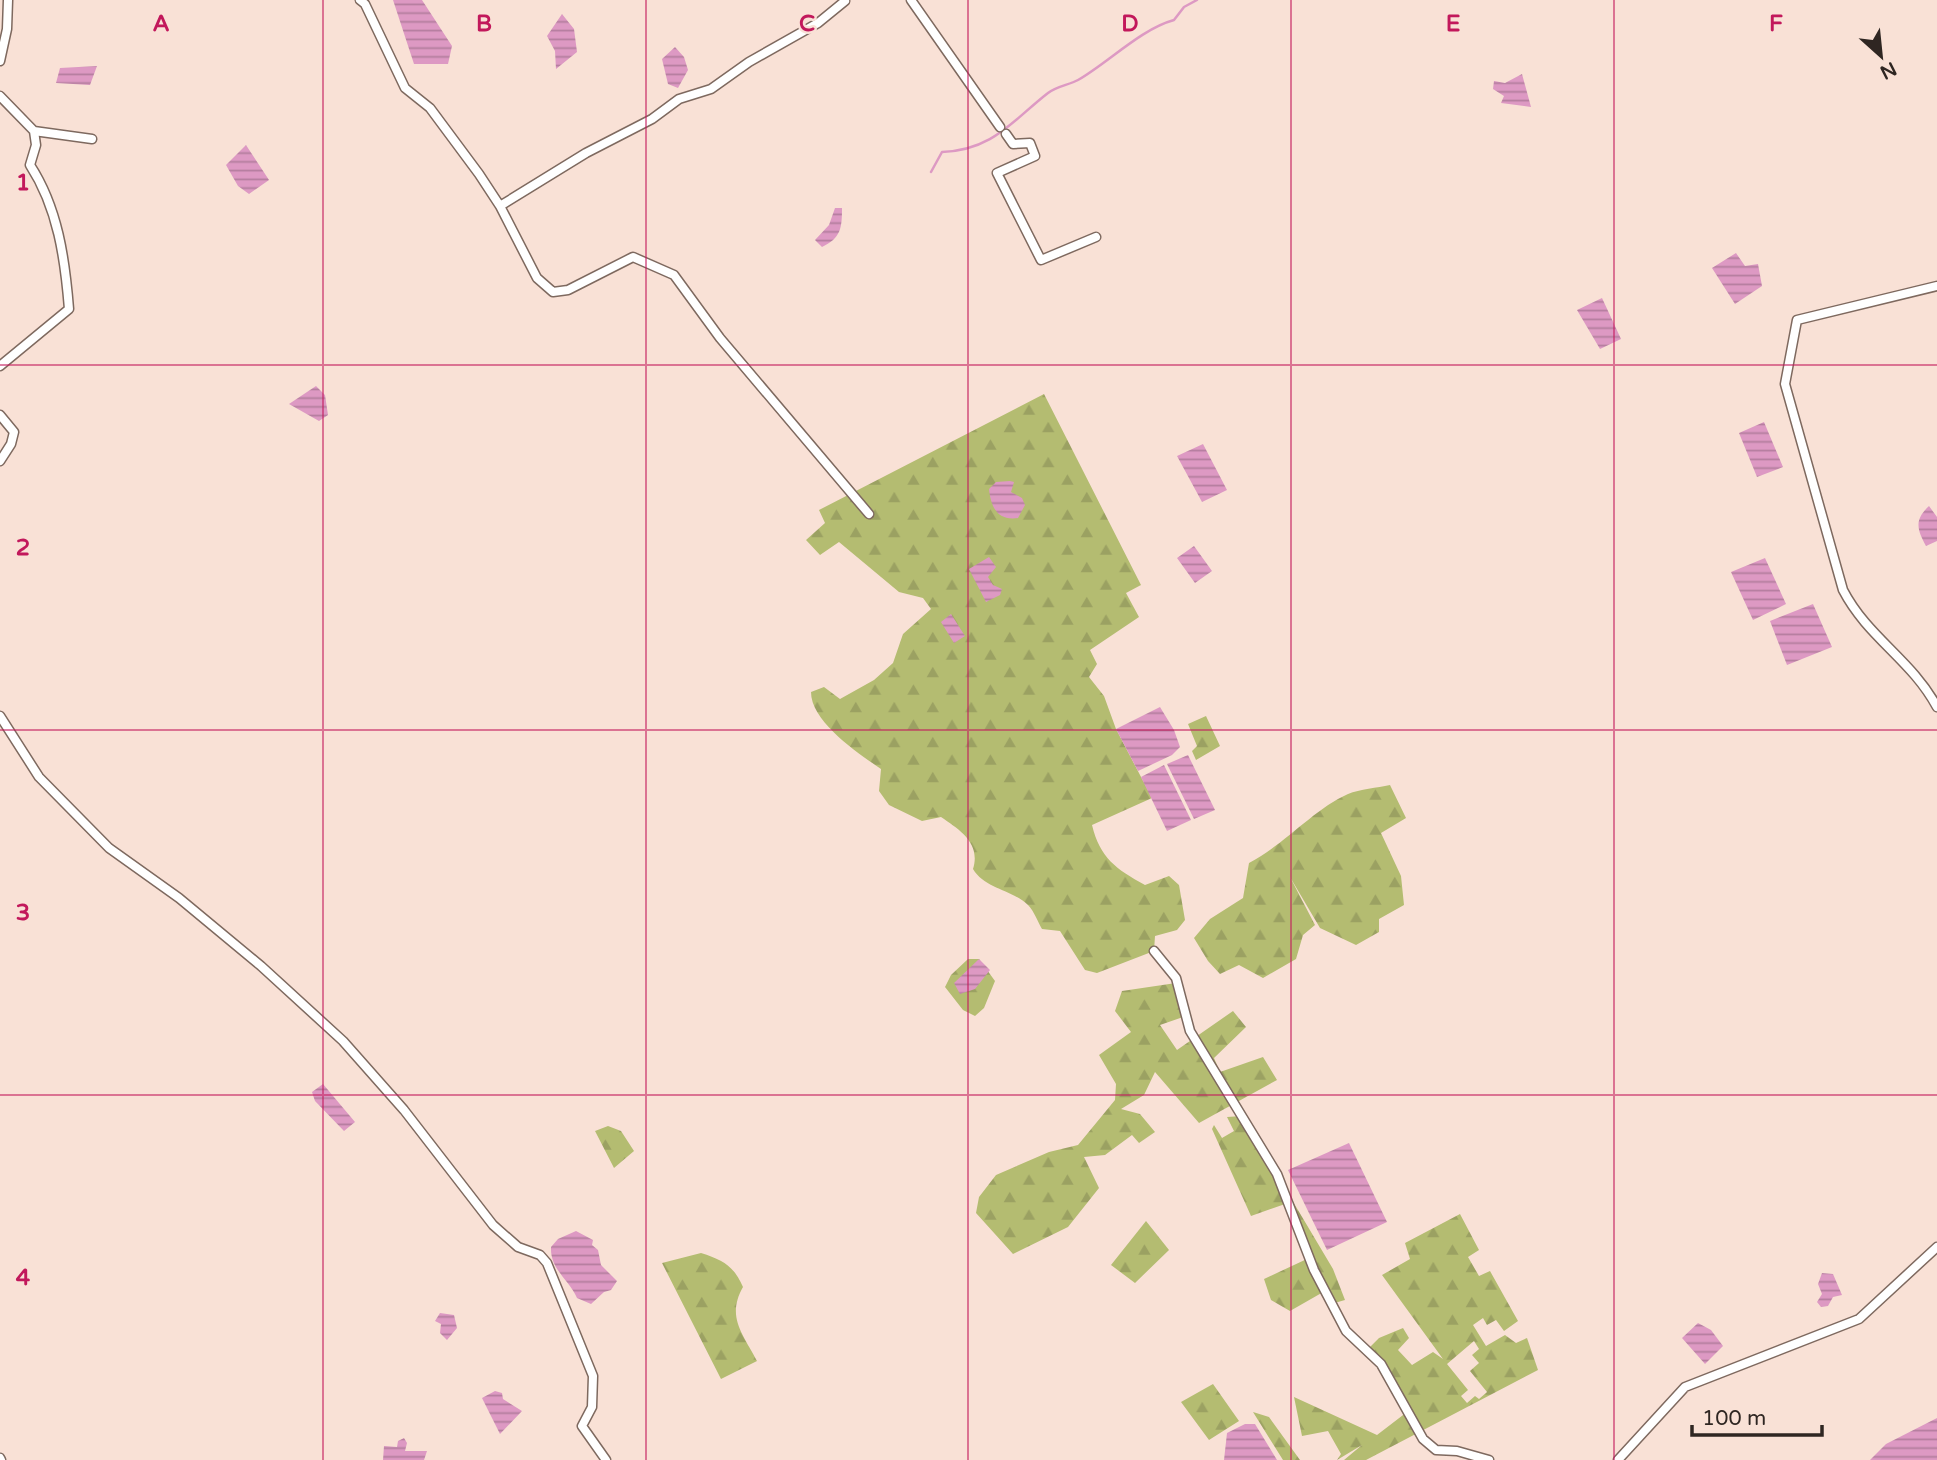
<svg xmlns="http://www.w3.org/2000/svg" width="1937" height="1460" font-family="'Varela Round',sans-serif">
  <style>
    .forest { fill: url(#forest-firs); fill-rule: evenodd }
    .water { fill: url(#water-rules) }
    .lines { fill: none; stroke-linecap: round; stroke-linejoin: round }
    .stream { stroke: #dd99c3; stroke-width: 2.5 }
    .minor-casing { stroke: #7e695f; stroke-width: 11 }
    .minor { stroke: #fff; stroke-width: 8 }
    .grid { fill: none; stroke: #c2185b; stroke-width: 2; stroke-opacity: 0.55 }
    .grid-label { font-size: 23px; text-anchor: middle; font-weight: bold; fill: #c2185b; stroke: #f9e1d6; stroke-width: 5; stroke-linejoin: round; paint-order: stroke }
  </style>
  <defs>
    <pattern id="forest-firs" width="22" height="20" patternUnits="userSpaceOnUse" patternTransform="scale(1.75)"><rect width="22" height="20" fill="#b4bc71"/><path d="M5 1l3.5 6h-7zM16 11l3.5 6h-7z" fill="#9ba162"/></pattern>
    <pattern id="water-rules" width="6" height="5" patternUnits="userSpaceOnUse" patternTransform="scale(1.75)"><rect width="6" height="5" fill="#dd99c3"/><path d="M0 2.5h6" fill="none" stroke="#b47d9e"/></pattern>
  </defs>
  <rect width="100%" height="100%" fill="#f9e1d6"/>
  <path class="forest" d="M1044,394L1141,585L1126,593L1139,617L1090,650L1097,664L1089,677L1104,696L1116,729L1152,798L1092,825C1100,858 1116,869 1145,885L1169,876L1179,885L1185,920L1177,930L1155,936L1154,951L1097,973L1085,970L1060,931L1042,929C1038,922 1034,911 1028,905C1011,889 985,889 973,869C981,843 960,830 941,817L922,821L889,805L879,791L881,769C858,753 811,722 811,692L824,687L840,699L874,680L893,663L903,634L931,609L923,598L899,592L839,542L820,555L806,540L825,523L819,510Z
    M1206,716L1220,746L1196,760L1192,751L1197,746L1188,724Z
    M1390,785L1406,818L1381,833L1401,876L1404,905L1379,919V932L1356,945L1320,928L1290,877L1315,925L1303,935L1296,959L1263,978L1239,965L1220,974L1208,961L1194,938L1210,919L1243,898L1249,863C1284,845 1314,809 1348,794C1360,789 1377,788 1390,785Z
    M968,959H979L995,981L984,1008L975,1016L963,1010L945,987L951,975Z
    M1176,983L1186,1016L1160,1025L1177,1050L1233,1011L1246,1027L1214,1058L1220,1072L1263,1057L1277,1080L1199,1123L1155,1072L1144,1095L1121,1109L1140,1114L1155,1132L1139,1143L1132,1135L1105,1155L1084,1157L1099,1188L1068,1227L1013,1254L976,1213L979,1197L996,1175L1049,1152L1078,1145L1115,1100L1116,1084L1099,1055L1131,1032L1115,1011L1122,991Z
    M1242,1116L1333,1269L1345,1300L1331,1304L1325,1291L1290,1311L1271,1300L1264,1279L1309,1258L1288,1203L1251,1216L1212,1129L1214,1125L1222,1138L1234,1131L1227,1117Z
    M608,1126L621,1131L634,1151L614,1168L595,1131Z
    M1460,1214L1479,1250L1468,1257L1479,1276L1490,1271L1518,1321L1504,1331L1496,1320L1487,1325L1483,1318L1473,1325L1486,1346L1505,1335L1516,1343L1527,1338L1538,1370L1366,1460H1344L1362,1445L1337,1460L1341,1454L1328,1431L1302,1436L1294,1397L1377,1435L1407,1412L1403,1399L1370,1347L1379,1338L1403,1328L1409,1338L1398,1350L1412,1365L1433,1352L1443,1359L1382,1275L1410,1259L1405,1243ZM1474,1341L1479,1349L1472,1355L1479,1363L1470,1371L1487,1392L1479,1399L1475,1396L1467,1403L1461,1396L1468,1390L1447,1364Z
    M1146,1221L1169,1250L1135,1283L1111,1265Z
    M701,1253C723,1260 734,1266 743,1287C726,1317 743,1334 757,1361L721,1379L662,1263Z
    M1213,1384L1239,1421L1209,1440L1181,1402Z
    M1253,1412L1269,1417L1300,1460H1283Z"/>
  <path class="water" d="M393,0H422L452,46L448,64H414Z
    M562,14L574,29L577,52L556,69L555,51L547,36Z
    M675,47L684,57L688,70L678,88L668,84L662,59Z
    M97,66L90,85L56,83L60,68Z
    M1522,74L1531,107L1501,103L1504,96L1493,89L1494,81L1505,83Z
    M246,145L269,180L249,194L238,186L226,165Z
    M835,208H842C842,228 841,238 822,247L815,240L829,225Z
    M1736,253L1745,266L1758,264L1762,286L1735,304L1712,268Z
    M1602,298L1621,339L1600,349L1577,310Z
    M316,386L325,395L328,415L319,421L289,404Z
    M1764,422L1783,467L1757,477L1739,433Z
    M1203,444L1227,490L1202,502L1177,456Z
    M1010,481L1014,482L1011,492L1022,498L1025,505L1018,518C998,521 991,508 989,489L996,482Z
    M1929,506L1937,517V541L1926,546C1917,529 1914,520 1929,506Z
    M1194,546L1212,571L1195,583L1177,558Z
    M989,557L996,567L988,577L993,585L1002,589L1000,595L986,602L969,569Z
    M1765,558L1786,604L1753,620L1731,572Z
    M1813,604L1832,647L1787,665L1770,621Z
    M951,614L965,636L954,643L941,622Z
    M1160,707L1174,730L1180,747L1172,755L1138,771L1116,729Z
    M1188,755L1215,810L1194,819L1167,764Z
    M1164,765L1191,820L1167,831L1141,777Z
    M979,959L990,970L975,989L960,994L954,983Z
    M323,1084L355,1122L344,1131L315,1101L312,1092Z
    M1349,1143L1387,1222L1327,1250L1288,1170Z
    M576,1231L593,1240L592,1245L598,1250L601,1265L617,1281L611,1290L604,1292L591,1304L577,1298C569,1279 550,1270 551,1247L558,1239Z
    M1822,1273L1833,1274L1842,1295L1833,1297L1828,1306L1821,1307L1817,1302L1822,1294L1818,1284Z
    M440,1313L454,1315L457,1328L447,1340L440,1333L441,1324L435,1321Z
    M1698,1323L1711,1330L1723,1346L1705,1364L1682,1338Z
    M495,1391L502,1393L503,1399L522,1411L500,1434L482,1398Z
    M1937,1418V1460H1870L1886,1444Z
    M1245,1424H1255L1277,1460H1224L1227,1433Z
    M404,1438L407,1443L405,1451H427L424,1460H383L384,1446L397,1447L398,1441Z"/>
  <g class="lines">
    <path class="stream" d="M931,172L942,152C993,150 1012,121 1048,93C1057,86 1069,85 1078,80C1109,62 1141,29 1174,20L1184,7L1197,0"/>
    <g class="minor-casing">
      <path id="minor" d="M360,0L365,4L405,88L430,108L479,174L500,206L537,278L553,292L568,290L633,257L674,275L720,338L869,514
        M911,0L1000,127
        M0,61L7,29L8,0
        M0,96L34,131L92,139
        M1006,134L1013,144L1030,143L1035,156L997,173L1041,260L1096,237
        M500,206L586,153L652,119L679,99L711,89L749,62L818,23L845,1
        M1937,286L1797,320L1785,384L1843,590C1868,638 1911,659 1937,707
        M0,366L69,309C65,259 58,208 30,165L36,145L34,131
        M0,415L14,432L11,444L0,461
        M0,716L39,777L109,848L179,898L261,966L343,1041L404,1110L493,1225L518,1247L540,1255L547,1263L593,1376L592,1407L582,1426L606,1460
        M1154,951L1176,978L1190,1031L1277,1174L1314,1270L1346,1331L1381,1364L1423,1439L1436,1450L1457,1451L1489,1460
        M0,1458L1,1460
        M1618,1460L1685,1387L1859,1319L1937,1247"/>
    </g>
    <use href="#minor" class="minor"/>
  </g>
  <path class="grid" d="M323,0V1460M646,0V1460M968,0V1460M1291,0V1460M1614,0V1460M0,365H1937M0,730H1937M0,1095H1937"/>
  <g class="grid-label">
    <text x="161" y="31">A</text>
    <text x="484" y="31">B</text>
    <text x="807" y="31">C</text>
    <text x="1130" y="31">D</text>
    <text x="1453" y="31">E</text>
    <text x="1776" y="31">F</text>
    <text x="23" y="190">1</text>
    <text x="23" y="555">2</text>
    <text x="23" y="920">3</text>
    <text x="23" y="1285">4</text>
  </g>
  <g transform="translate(1881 56) rotate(153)" stroke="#f9e1d6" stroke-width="5" paint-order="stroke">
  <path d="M0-5L12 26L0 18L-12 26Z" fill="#2f2622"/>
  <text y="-10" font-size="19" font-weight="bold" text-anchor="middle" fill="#2f2622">N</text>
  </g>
  <path d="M1692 1425v10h130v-10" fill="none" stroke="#2f2622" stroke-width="3.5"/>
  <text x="1702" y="1425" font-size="21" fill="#2f2622" stroke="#f9e1d6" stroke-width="5" paint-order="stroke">100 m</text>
</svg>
